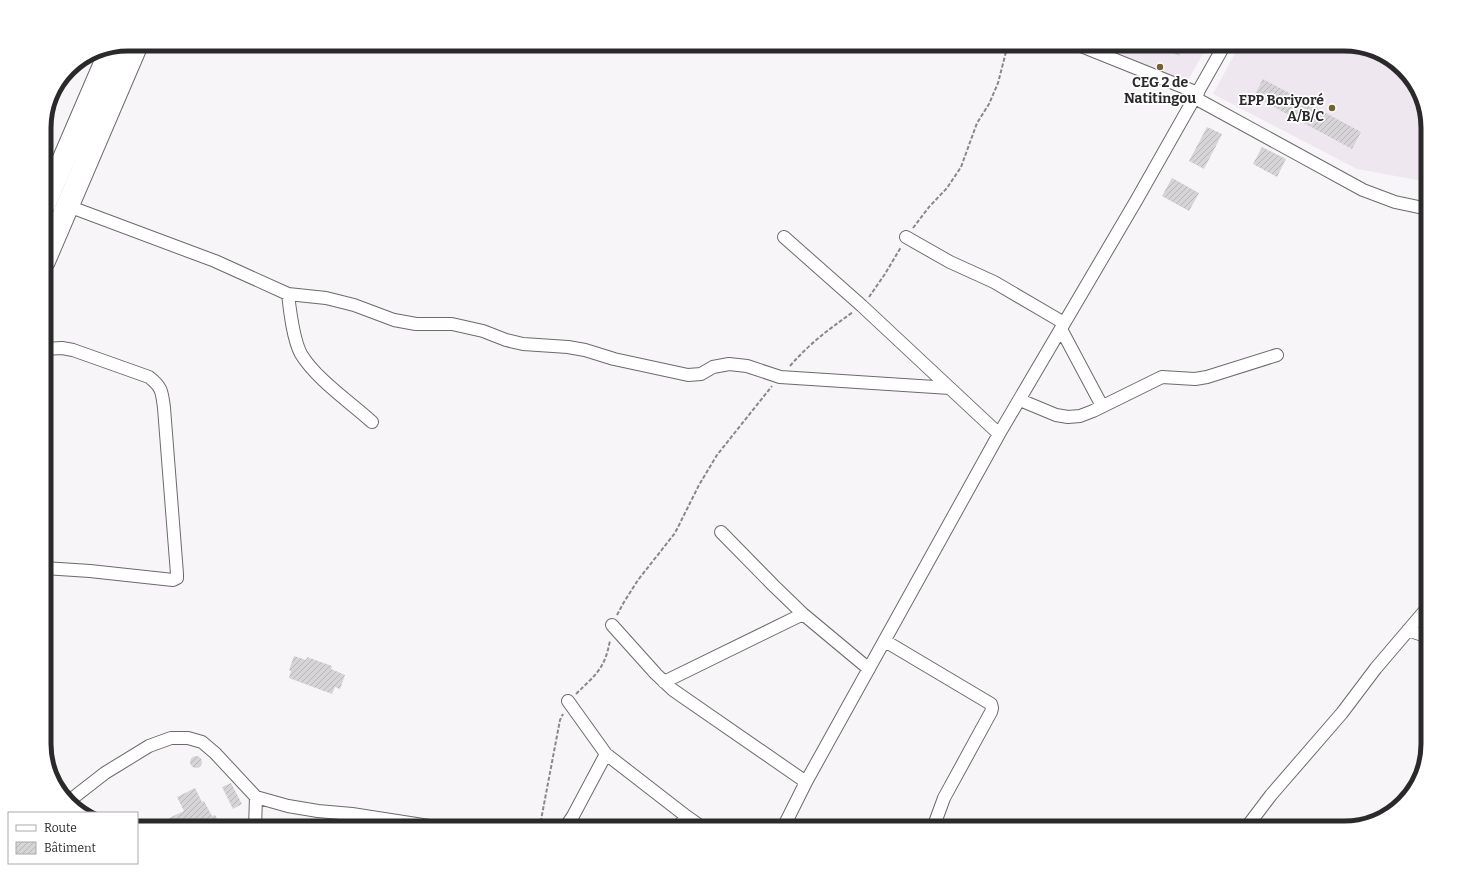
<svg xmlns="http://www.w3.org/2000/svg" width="1472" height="872" font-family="Bitter,serif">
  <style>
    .built { fill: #eee7f0 }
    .building { fill: url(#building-hatch) }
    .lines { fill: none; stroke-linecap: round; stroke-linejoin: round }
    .street-casing { stroke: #6c6a6c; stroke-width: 14 }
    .highway-casing { stroke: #6c6a6c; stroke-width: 24 }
    .path { stroke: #89878a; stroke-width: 2; stroke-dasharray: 4 2; stroke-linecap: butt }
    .street { stroke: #fff; stroke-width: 12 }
    .highway { stroke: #fff; stroke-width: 22 }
    .poi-dot { fill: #74612f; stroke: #fff; stroke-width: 1.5 }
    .labels { text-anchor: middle; stroke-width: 3.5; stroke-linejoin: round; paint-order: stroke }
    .poi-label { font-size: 14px; font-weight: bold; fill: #2b2a2b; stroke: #fff }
    .rim { fill: none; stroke: #2b2a2b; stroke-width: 5 }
  </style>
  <defs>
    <pattern id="building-hatch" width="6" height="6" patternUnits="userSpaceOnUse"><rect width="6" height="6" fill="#d6d4d7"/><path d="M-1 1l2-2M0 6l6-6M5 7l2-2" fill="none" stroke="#b8b6b9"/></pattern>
  </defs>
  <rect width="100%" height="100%" fill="#f8f5f9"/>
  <path class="built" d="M1064,44H1208L1183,90Z
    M1240,44H1344L1386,55L1414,82L1428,123V182L1357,169L1213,94Z"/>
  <path class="building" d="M1156,44H1185L1179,56Z
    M1263,79L1361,132L1352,149L1254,96Z
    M1207,127L1222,134L1204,169L1189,161Z
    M1262,147L1286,159L1277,177L1253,164Z
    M1172,178L1199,193L1189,211L1162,196Z
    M294,656L306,660L307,657L332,666L331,669L345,675L340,689L335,687L332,694L289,678L291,671L289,670Z
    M190 762a6 6 0 1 1 12 0a6 6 0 1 1-12 0Z
    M231,783L242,804L233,809L222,787Z
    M195,788L202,802L204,801L212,816L215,815L222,828H174L169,818L184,811L177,797Z"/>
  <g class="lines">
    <g class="street-casing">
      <path id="street" d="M1076,44L1198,93
        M1195,98L1363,190L1395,202L1428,209
        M68,206L215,261L288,294C290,311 293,339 301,354C316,379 350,402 372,422
        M784,237L862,306L999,434
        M906,237L950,262L994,282L1064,323
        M288,294L326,298L354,305L394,320L416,324H452L483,331L506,340L523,344L568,347L585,350L614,359L688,375L701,374L713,367L729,364L747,366L780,377L950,388
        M1061,329L1102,406
        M44,349L62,348L73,350L149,377C162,387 162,392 164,408L177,574V578L173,580L90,571L44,568
        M1020,400L1056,415L1068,417L1080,416L1093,411L1162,377L1195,379L1207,377L1277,355
        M721,532L773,585L803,614L869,669
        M612,625L656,674L673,690L806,782
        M1408,630L1428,637
        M885,641L991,704L992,708L991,712L944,798L933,828
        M664,682L803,614
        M568,701L606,754
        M69,801L105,773L149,746L171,738H188L202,742L215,753L256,797L288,806L318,811L352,814L442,828
        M255,828L256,797
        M565,828L573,816L606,754L686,816
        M678,828L686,816L703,828
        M783,828L806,782L999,434L1136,201L1225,44
        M1246,828L1271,795L1342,713L1376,668L1428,607"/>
    </g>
    <g class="highway-casing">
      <path id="highway" d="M44,205L112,47
        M44,261L137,44"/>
    </g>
    <path class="path" d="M913,228L929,207L947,188L961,167L977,123L989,104L998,83L1008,44
      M869,297L885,274L901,247
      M790,366C810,343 828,330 853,312
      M617,615L624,602L638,580L675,533L699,485L717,455L772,386
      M576,694C596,674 605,669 610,640
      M542,828L541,820L560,720L563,714"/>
    <use href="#street" class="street"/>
    <use href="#highway" class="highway"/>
  </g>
  <g class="poi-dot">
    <circle cx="1160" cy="67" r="4"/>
    <circle cx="1332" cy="108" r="4"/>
  </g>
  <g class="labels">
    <g class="poi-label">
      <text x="1160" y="87">CEG 2 de<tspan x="1160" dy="16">Natitingou</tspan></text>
      <text x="1324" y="105" text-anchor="end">EPP Boriyoré<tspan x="1324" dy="16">A/B/C</tspan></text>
    </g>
  </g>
  <path d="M0 0H1472V872H0ZM128 51H1344A77 77 0 0 1 1421 128V744A77 77 0 0 1 1344 821H128A77 77 0 0 1 51 744V128A77 77 0 0 1 128 51Z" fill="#fff" fill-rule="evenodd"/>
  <path class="rim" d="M128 51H1344A77 77 0 0 1 1421 128V744A77 77 0 0 1 1344 821H128A77 77 0 0 1 51 744V128A77 77 0 0 1 128 51Z"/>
  <rect x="8" y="812" width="130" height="52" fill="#ffffff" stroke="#aaaaaa"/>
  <rect x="16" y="825" width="20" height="6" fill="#ffffff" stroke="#aaaaaa"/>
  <text x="44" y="832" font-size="12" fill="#2b2a2b">Route</text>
  <rect x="16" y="842" width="20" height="12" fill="url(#building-hatch)" stroke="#aaaaaa"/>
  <text x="44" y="852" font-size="12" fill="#2b2a2b">Bâtiment</text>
</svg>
